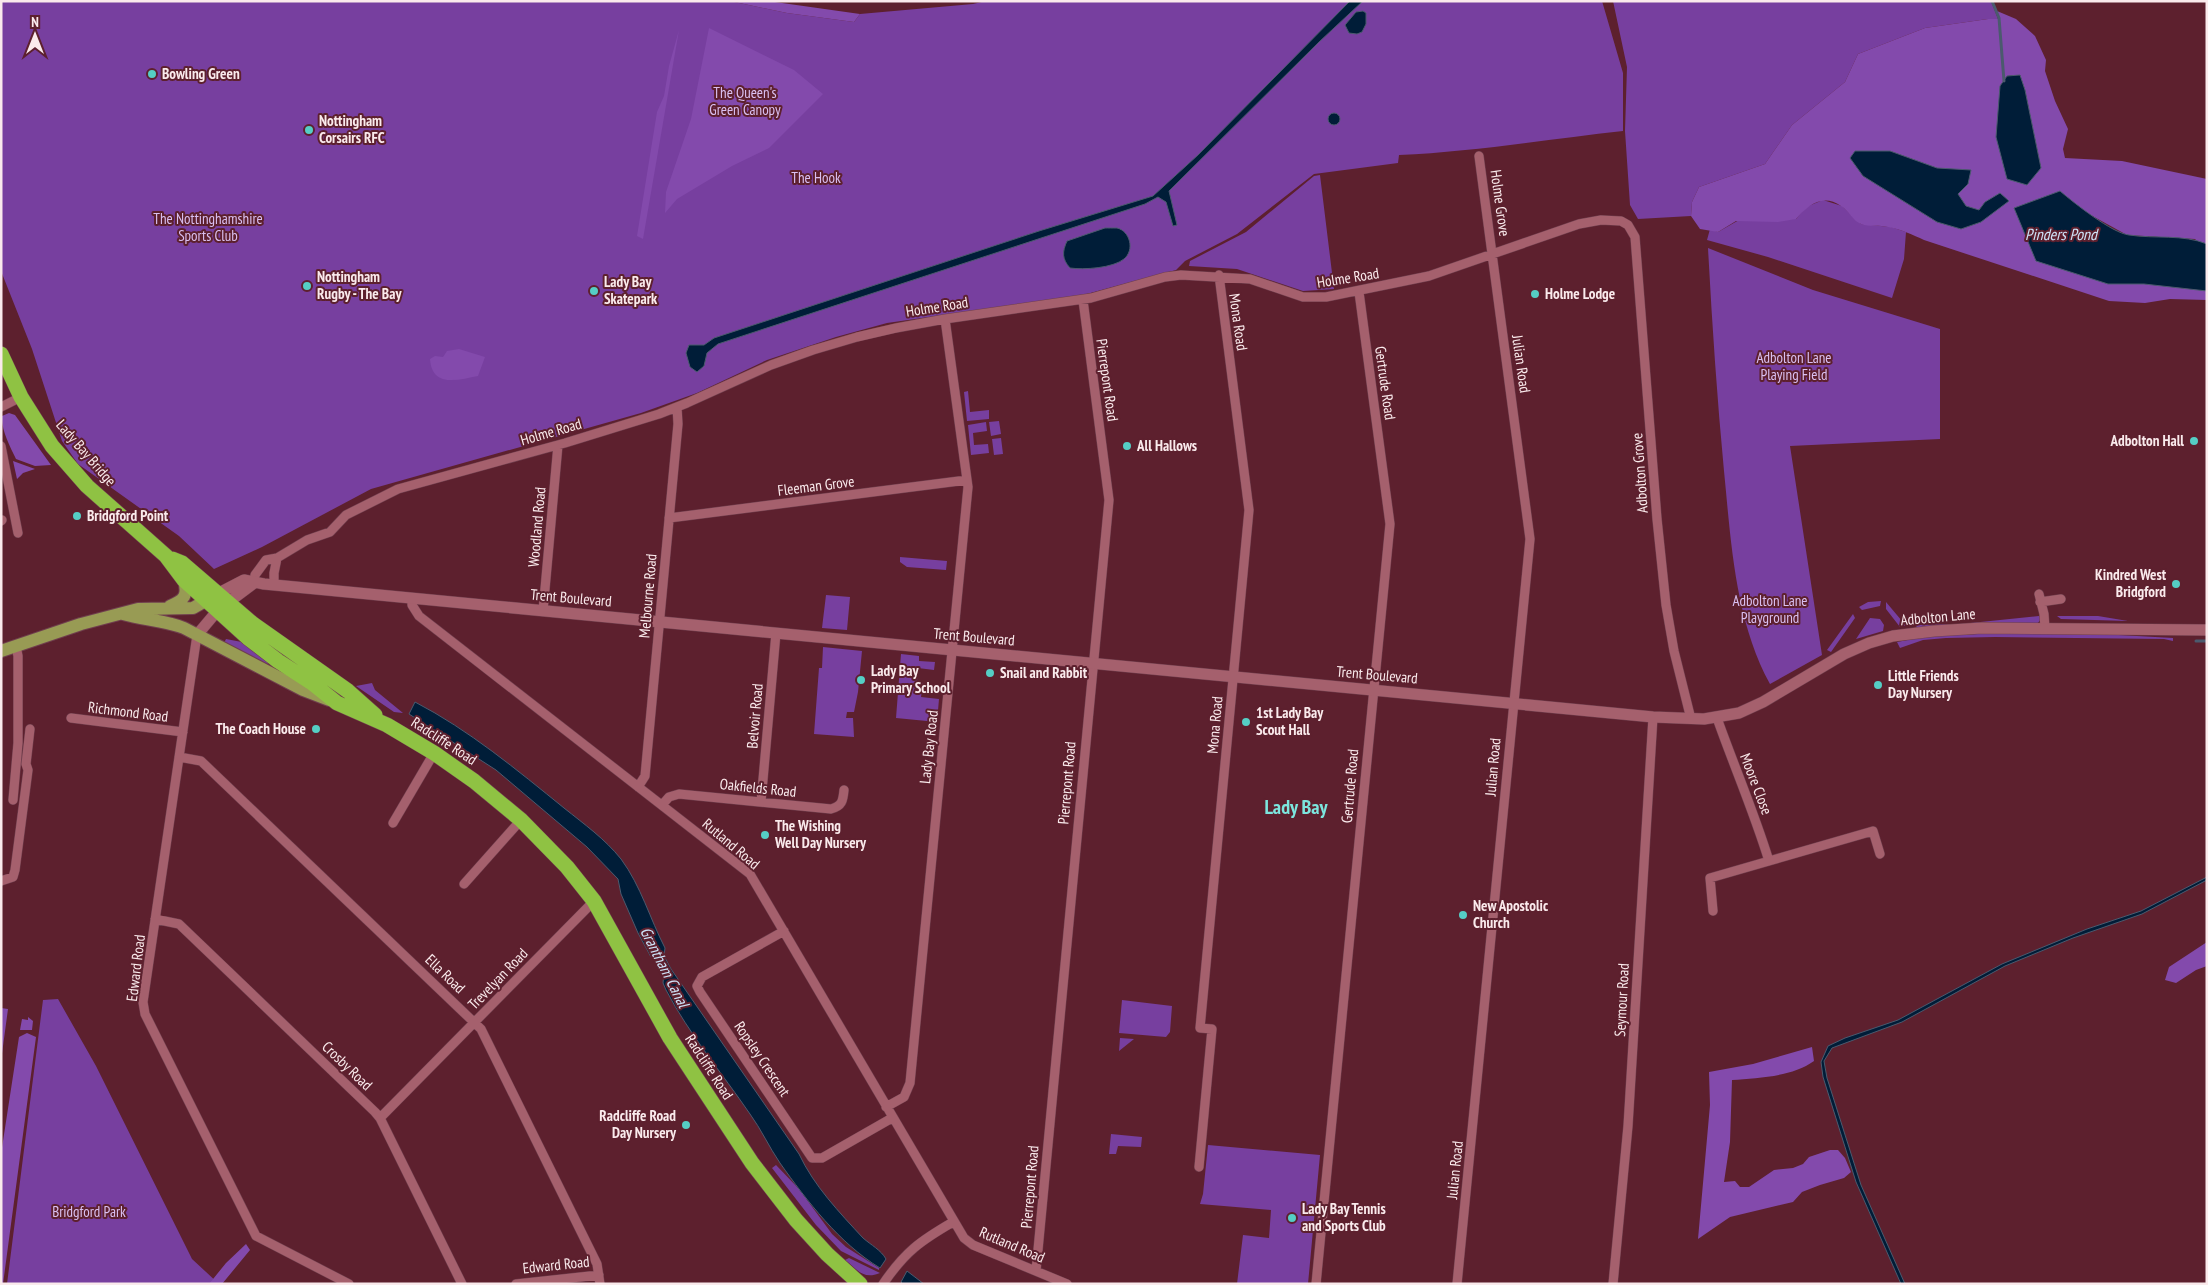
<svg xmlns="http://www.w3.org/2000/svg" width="2208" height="1285" font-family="'PT Sans Narrow',sans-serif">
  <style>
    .green { fill: #773f9f }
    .forest { fill: #834aac; fill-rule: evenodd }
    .water { fill: #001d38; stroke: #4b5a6e }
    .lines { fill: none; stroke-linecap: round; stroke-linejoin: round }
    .stream { stroke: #4b5a6e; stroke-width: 3 }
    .street-casing { stroke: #703f4e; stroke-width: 10 }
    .secondary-casing { stroke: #703f4e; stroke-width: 12 }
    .primary-casing { stroke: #703f4e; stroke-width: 14 }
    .highway-casing { stroke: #703f4e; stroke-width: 16 }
    .street { stroke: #a5606d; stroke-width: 9 }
    .secondary { stroke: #a5606d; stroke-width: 11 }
    .primary { stroke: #989b54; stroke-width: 12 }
    .highway { stroke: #8fc243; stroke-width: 15 }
    .poi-dot { fill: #55cec5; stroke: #5d202e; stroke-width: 2 }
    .labels { text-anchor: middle; stroke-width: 4; stroke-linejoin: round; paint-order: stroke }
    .poi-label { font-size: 15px; font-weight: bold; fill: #faeaec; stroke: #5d202e; text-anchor: start }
    .park-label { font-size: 15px; fill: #dac0f2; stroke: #5d202e }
    .street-label { font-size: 15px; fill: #faeaec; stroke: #5d202e }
    .water-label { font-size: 16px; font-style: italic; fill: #cee3f8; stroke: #5d202e }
    .district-label { font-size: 20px; font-weight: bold; fill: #7ce6de; stroke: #5d202e }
  </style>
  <rect width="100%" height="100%" fill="#5d202e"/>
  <path class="green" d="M1,1H730L787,13L854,22L860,14L973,4L986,1H1602L1623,73V131C1549,139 1474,152 1399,155L1398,163L1314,174L1237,234L1185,261L1176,270L1083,295L887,323L836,337L767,360L697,393L641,413L371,489L262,547L214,569L179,536L78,464L62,441L32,349L1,271Z
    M1613,1H1991L1998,19H1988L1925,28L1858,54L1845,82L1792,125L1765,164L1699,187L1692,202L1691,216L1638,219L1630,205L1625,131L1627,67Z
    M1320,175L1334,289L1303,291L1237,269L1189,266L1190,261L1246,232L1314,176Z
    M1823,200L1842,206L1861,224L1891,227L1906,232L1904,259L1892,298L1768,257L1707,240L1710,229L1718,232L1739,220L1796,219L1806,207Z
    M1708,248L1813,290L1940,329V439L1790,446L1822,655L1770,684C1735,620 1731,542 1724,471C1717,397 1712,323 1708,248Z
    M968,391L970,412L989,410V419L967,421L964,392Z
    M999,421L1001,434L991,436L989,422Z
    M986,422L987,431L973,433L974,445L988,444L989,453L971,455L968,425Z
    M1001,438L1003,454L994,455L992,439Z
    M900,557L947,561L946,570L907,567L900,562Z
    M826,595L850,597L847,630L822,628Z
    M1881,601L1880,606L1862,610L1859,607L1868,602Z
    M1886,602L1902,621L1919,620L1920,621L1900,627L1886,609Z
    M1853,614L1855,618L1831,652L1827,650Z
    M2039,616L2042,618L2037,624L1917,628L1916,625L1961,624Z
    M2057,616H2098L2128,621L2061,619Z
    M1870,618L1880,619L1884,625L1883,631L1856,639Z
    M2002,633L2119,635L2173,638V641L2164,639L1995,637L1946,638L1923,640L1900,648L1897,642L1928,636Z
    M226,639L247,643L269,661L267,665L224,643Z
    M823,647L862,651L858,692L854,712H847L846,718H853L854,737L814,734L819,668H822Z
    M901,654L919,656V661L935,662L934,670L918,668L917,682L923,683L921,697L939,699L937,722L896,718Z
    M372,683L375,690L403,713L394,712L356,686Z
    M58,999L96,1066L192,1259L219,1284H7L43,1000Z
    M1122,1000L1172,1006L1170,1032L1166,1037L1119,1033Z
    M1120,1038L1134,1039L1119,1051Z
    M1111,1134L1142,1137L1141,1147L1118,1146L1116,1154H1109Z
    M1208,1145L1320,1155L1308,1284H1237L1243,1235L1269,1238L1271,1210L1200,1204L1203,1194Z
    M776,1165L799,1189L832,1234L846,1247L879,1268V1270L841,1251L816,1225L772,1168Z
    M849,1258L880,1273C863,1280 858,1270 845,1260Z"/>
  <path class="forest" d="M730,1H768L860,14L854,22L787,13Z
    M1997,11L2016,19L2035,36L2046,60L2045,71L2055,101L2068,129L2063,149L2065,158L2122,161L2207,179V251L2195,239L2127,235L2087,213L2060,192L2108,284L2144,283L2207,276V300L2170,299L2145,303L2109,301L1924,240C1913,235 1901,229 1888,227C1880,225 1869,227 1861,224C1853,221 1849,211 1841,206C1823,193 1808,205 1796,219L1778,222L1736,221L1718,232L1700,229L1691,216L1692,202L1699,187L1765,164L1792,125L1845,82L1858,54L1925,28L1988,19H2000ZM2020,75L2025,90L2041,168L2000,86L2007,76ZM1890,151L1937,168L1951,170L1968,184L1958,194L1966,206L1979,210L1985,202L1981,222L1961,229L1937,222L1863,176L1850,158Z
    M709,28L794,70L823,94L769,148L732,166L677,199L665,213L666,192L691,119Z
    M679,30L643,239L637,236L657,112L664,96L669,66Z
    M459,349L485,357L478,376C458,380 432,388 430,359L435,356L443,357L447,351Z
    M9,413L15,415L51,465L35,466L16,459C10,446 1,430 2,416Z
    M13,461L35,469L23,473L17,479Z
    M2207,942V966L2196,970L2176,983L2165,980L2169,967Z
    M1,1008L8,1009L1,1061Z
    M28,1017L33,1021L32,1030H20L22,1019L28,1020Z
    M27,1033L36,1037L3,1284H1V1154L19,1037Z
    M1812,1047L1814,1061C1792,1077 1758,1078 1732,1080L1730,1142L1724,1182L1735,1181L1740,1187H1749L1774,1170L1793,1168L1803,1164L1809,1157L1830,1150H1838L1845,1158L1851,1172L1844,1178L1820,1185L1802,1192L1793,1202L1730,1217L1698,1239L1710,1105L1709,1072L1753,1064Z
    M246,1244L250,1250L222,1284H209L226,1263Z"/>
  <path class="water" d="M1350,1H1363L1319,42L1169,191L1177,225L1173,226L1166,202L1158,197L1145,204L718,344L707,353L704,366L697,372L690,367L686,353L689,345H704L714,338L1039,231L1153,196L1198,155Z
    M1363,11L1366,13V24L1362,32L1357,34L1349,33L1345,25L1356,12Z
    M2020,75L2025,90L2041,168L2027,185L2007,179L1996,137L2000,86L2007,76Z
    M1328 119a6 6 0 1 1 12 0a6 6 0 1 1-12 0Z
    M1855,151H1890L1937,168L1971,170L1968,184L1958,194L1966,206L1979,210L1985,202L2000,193L2009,201L1981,222L1961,229L1937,222L1863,176L1850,158Z
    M2060,191C2074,203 2112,233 2129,235C2155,239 2183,234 2207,244V291L2144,284H2108L2036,261L2014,208Z
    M1105,228C1108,228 1113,228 1117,228C1130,231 1135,250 1124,259C1113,268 1084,270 1070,268C1062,259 1062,252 1067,241Z
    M415,702C469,730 517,770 564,808C584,824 605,839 621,859C641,886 650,919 665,948L664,956L671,969L799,1154C814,1186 839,1212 863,1238C871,1245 881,1250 886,1259L880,1268C839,1243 807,1201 780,1163C769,1147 761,1129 750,1114C722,1073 689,1034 666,990L663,983L664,973L658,962L651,957L638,933L621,894L618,879L587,847L496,770L409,714Z
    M2207,877V880L2142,914L2073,938L2005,966L1902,1022L1832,1048L1824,1061L1827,1078L1861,1185L1905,1284H1901L1856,1182L1823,1077L1821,1062L1828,1046L1845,1038L1898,1020L2002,964L2087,929L2141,911Z
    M907,1271L924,1284H903L901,1282Z"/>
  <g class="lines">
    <path class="stream" d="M1992,1L1999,18L2004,81
      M2196,641H2207"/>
    <g class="street-casing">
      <path id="street" d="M1,407L21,397
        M1,446L18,533
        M669,518L967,480
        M1,521L2,520
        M254,583L255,575L266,560L277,558L307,540L330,532L346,515L398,489L565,443L659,414L687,403L771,365L813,350L857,337L896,328L945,319L1091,298L1165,277L1181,275L1250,279L1303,297H1326L1429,276L1579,224L1601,220L1621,221L1628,225L1635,237L1657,519L1666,605L1674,651L1691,719
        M274,585V573L277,558
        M2039,594L2044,614L2045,628
        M412,598V605L419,616L750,874L964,1238L973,1245L1067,1284
        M2040,602L2061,599
        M543,611L558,445
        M197,635L143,1002L145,1014L256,1236L349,1284
        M71,718L183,732
        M1717,718C1734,766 1754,812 1769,861L1873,831L1880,854
        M179,757L201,761L481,1029L597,1264L600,1284
        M638,787L645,776L678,424L677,407
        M13,800L18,743V656L16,646
        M761,802L776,633
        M662,805L669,797L679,794L831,809C842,806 843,801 844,790
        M393,823L434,753
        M1,881L13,877L15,870L28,770L26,764L30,729
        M464,884L521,820
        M1713,911L1710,878L1769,861
        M155,919L179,924L375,1112L380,1118L462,1284
        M784,931L702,977L697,986L700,992L812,1158H822L892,1118
        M886,1107L904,1097L910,1083L968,487L945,319
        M380,1118L594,901
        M1199,1167L1212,1029L1200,1028L1249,510L1219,275
        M1036,1271L1109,500L1083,300
        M516,1284L599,1275
        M883,1284C905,1252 920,1241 953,1222
        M1316,1284L1390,524L1359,292
        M1457,1284L1530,539L1479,156
        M1613,1284L1628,1126L1653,717"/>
    </g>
    <g class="secondary-casing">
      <path id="secondary" d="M219,593L244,580L264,584L1653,717L1704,719L1739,713L1763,702L1844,654L1869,643L1893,636L1934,631L1982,628L2207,630
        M197,635L218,610L254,583"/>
    </g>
    <g class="primary-casing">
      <path id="primary" d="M170,606C185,600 188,595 184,580
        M123,614C143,620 164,620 184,628L303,690L329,700
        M1,651L81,624L138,609L193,608L214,596"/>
    </g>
    <g class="highway-casing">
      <path id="highway" d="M1,354L21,397L52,446L87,486L166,556L184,580L248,638L278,661L312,683L337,703L387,725L434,753L474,781L521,820L567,867L594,901L670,1038L752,1163L796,1220L827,1254L860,1284
        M172,559L182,563L253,624L348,691L375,715"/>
    </g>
    <use href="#street" class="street"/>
    <use href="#secondary" class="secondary"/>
    <use href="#primary" class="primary"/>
    <use href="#highway" class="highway"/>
  </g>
  <g class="poi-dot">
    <circle cx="152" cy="74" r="5"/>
    <circle cx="309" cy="130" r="5"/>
    <circle cx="307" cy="286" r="5"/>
    <circle cx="594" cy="291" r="5"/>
    <circle cx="1535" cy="294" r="5"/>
    <circle cx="2194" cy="441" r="5"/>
    <circle cx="1127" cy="446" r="5"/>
    <circle cx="77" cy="516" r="5"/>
    <circle cx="2176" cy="584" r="5"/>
    <circle cx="990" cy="673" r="5"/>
    <circle cx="861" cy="680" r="5"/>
    <circle cx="1878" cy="685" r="5"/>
    <circle cx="1246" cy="722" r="5"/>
    <circle cx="316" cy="729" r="5"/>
    <circle cx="765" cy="835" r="5"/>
    <circle cx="1463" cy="915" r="5"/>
    <circle cx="686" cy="1125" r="5"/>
    <circle cx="1292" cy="1218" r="5"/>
  </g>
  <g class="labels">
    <g class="poi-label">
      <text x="162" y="79">Bowling Green</text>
      <text x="319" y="126">Nottingham<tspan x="319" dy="17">Corsairs RFC</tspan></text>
      <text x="317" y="282">Nottingham<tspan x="317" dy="17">Rugby - The Bay</tspan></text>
      <text x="604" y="287">Lady Bay<tspan x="604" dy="17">Skatepark</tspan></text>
      <text x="1545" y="299">Holme Lodge</text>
      <text x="2184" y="446" text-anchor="end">Adbolton Hall</text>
      <text x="1137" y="451">All Hallows</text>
      <text x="87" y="521">Bridgford Point</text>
      <text x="2166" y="580" text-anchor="end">Kindred West<tspan x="2166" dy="17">Bridgford</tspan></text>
      <text x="871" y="676">Lady Bay<tspan x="871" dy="17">Primary School</tspan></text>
      <text x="1000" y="678">Snail and Rabbit</text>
      <text x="1888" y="681">Little Friends<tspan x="1888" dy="17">Day Nursery</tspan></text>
      <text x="1256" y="718">1st Lady Bay<tspan x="1256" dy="17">Scout Hall</tspan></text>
      <text x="306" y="734" text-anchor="end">The Coach House</text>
      <text x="775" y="831">The Wishing<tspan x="775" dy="17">Well Day Nursery</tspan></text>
      <text x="1473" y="911">New Apostolic<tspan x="1473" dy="17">Church</tspan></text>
      <text x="676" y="1121" text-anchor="end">Radcliffe Road<tspan x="676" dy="17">Day Nursery</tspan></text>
      <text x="1302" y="1214">Lady Bay Tennis<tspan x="1302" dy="17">and Sports Club</tspan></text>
    </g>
    <g class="park-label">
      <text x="745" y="98">The Queen's<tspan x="745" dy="17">Green Canopy</tspan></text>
      <text x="816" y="183">The Hook</text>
      <text x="208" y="224">The Nottinghamshire<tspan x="208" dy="17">Sports Club</tspan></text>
      <text x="1794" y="363">Adbolton Lane<tspan x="1794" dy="17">Playing Field</tspan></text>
      <text x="1770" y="606">Adbolton Lane<tspan x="1770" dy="17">Playground</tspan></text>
      <text x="89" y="1217">Bridgford Park</text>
    </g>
    <g class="street-label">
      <text transform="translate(1500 203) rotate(82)" y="5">Holme Grove</text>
      <text transform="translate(1348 278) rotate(-9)" y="5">Holme Road</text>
      <text transform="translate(937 307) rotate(-9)" y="5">Holme Road</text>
      <text transform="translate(1238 322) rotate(82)" y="5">Mona Road</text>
      <text transform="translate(1521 364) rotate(82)" y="5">Julian Road</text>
      <text transform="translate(1107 380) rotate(82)" y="5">Pierrepont Road</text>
      <text transform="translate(1385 383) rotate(82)" y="5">Gertrude Road</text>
      <text transform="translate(551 432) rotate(-16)" y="5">Holme Road</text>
      <text transform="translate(86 453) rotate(49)" y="5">Lady Bay Bridge</text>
      <text transform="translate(1640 473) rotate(-94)" y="5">Adbolton Grove</text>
      <text transform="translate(816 486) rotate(-7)" y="5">Fleeman Grove</text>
      <text transform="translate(537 527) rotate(-85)" y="5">Woodland Road</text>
      <text transform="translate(648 596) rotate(-85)" y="5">Melbourne Road</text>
      <text transform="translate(571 598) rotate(5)" y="5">Trent Boulevard</text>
      <text transform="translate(1938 617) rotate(-5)" y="5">Adbolton Lane</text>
      <text transform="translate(974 637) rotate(5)" y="5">Trent Boulevard</text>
      <text transform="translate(1377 675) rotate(5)" y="5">Trent Boulevard</text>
      <text transform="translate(128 712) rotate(7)" y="5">Richmond Road</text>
      <text transform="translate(755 716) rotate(-85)" y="5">Belvoir Road</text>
      <text transform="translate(1215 725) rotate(-85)" y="5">Mona Road</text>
      <text transform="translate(444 741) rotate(33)" y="5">Radcliffe Road</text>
      <text transform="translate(929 747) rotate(-84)" y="5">Lady Bay Road</text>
      <text transform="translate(1493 767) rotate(-85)" y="5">Julian Road</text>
      <text transform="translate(1067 783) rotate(-85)" y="5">Pierrepont Road</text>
      <text transform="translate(1756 784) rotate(69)" y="5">Moore Close</text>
      <text transform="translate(1350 786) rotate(-85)" y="5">Gertrude Road</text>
      <text transform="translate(758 788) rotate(6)" y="5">Oakfields Road</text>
      <text transform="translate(731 844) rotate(40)" y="5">Rutland Road</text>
      <text transform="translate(136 968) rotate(-83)" y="5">Edward Road</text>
      <text transform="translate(445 974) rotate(44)" y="5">Ella Road</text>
      <text transform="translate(498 979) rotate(-46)" y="5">Trevelyan Road</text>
      <text transform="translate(1622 1000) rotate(-87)" y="5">Seymour Road</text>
      <text transform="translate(762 1059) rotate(56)" y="5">Ropsley Crescent</text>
      <text transform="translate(347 1066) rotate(44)" y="5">Crosby Road</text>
      <text transform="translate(709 1067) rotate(57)" y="5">Radcliffe Road</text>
      <text transform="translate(1455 1170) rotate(-84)" y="5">Julian Road</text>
      <text transform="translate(1030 1187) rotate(-85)" y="5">Pierrepont Road</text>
      <text transform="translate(1012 1245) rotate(23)" y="5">Rutland Road</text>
      <text transform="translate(556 1265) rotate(-6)" y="5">Edward Road</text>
    </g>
    <g class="water-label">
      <text x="2061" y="240">Pinders Pond</text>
      <text transform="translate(665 967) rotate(63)" y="6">Grantham Canal</text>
    </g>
    <g class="district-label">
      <text x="1296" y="814">Lady Bay</text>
    </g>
  </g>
  <rect width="2208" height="1285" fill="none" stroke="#faeaec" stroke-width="5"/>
  <g transform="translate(35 35)" stroke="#5d202e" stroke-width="4" paint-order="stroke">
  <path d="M0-4L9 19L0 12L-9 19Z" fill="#faeaec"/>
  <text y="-8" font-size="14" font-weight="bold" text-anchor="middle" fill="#faeaec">N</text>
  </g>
</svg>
